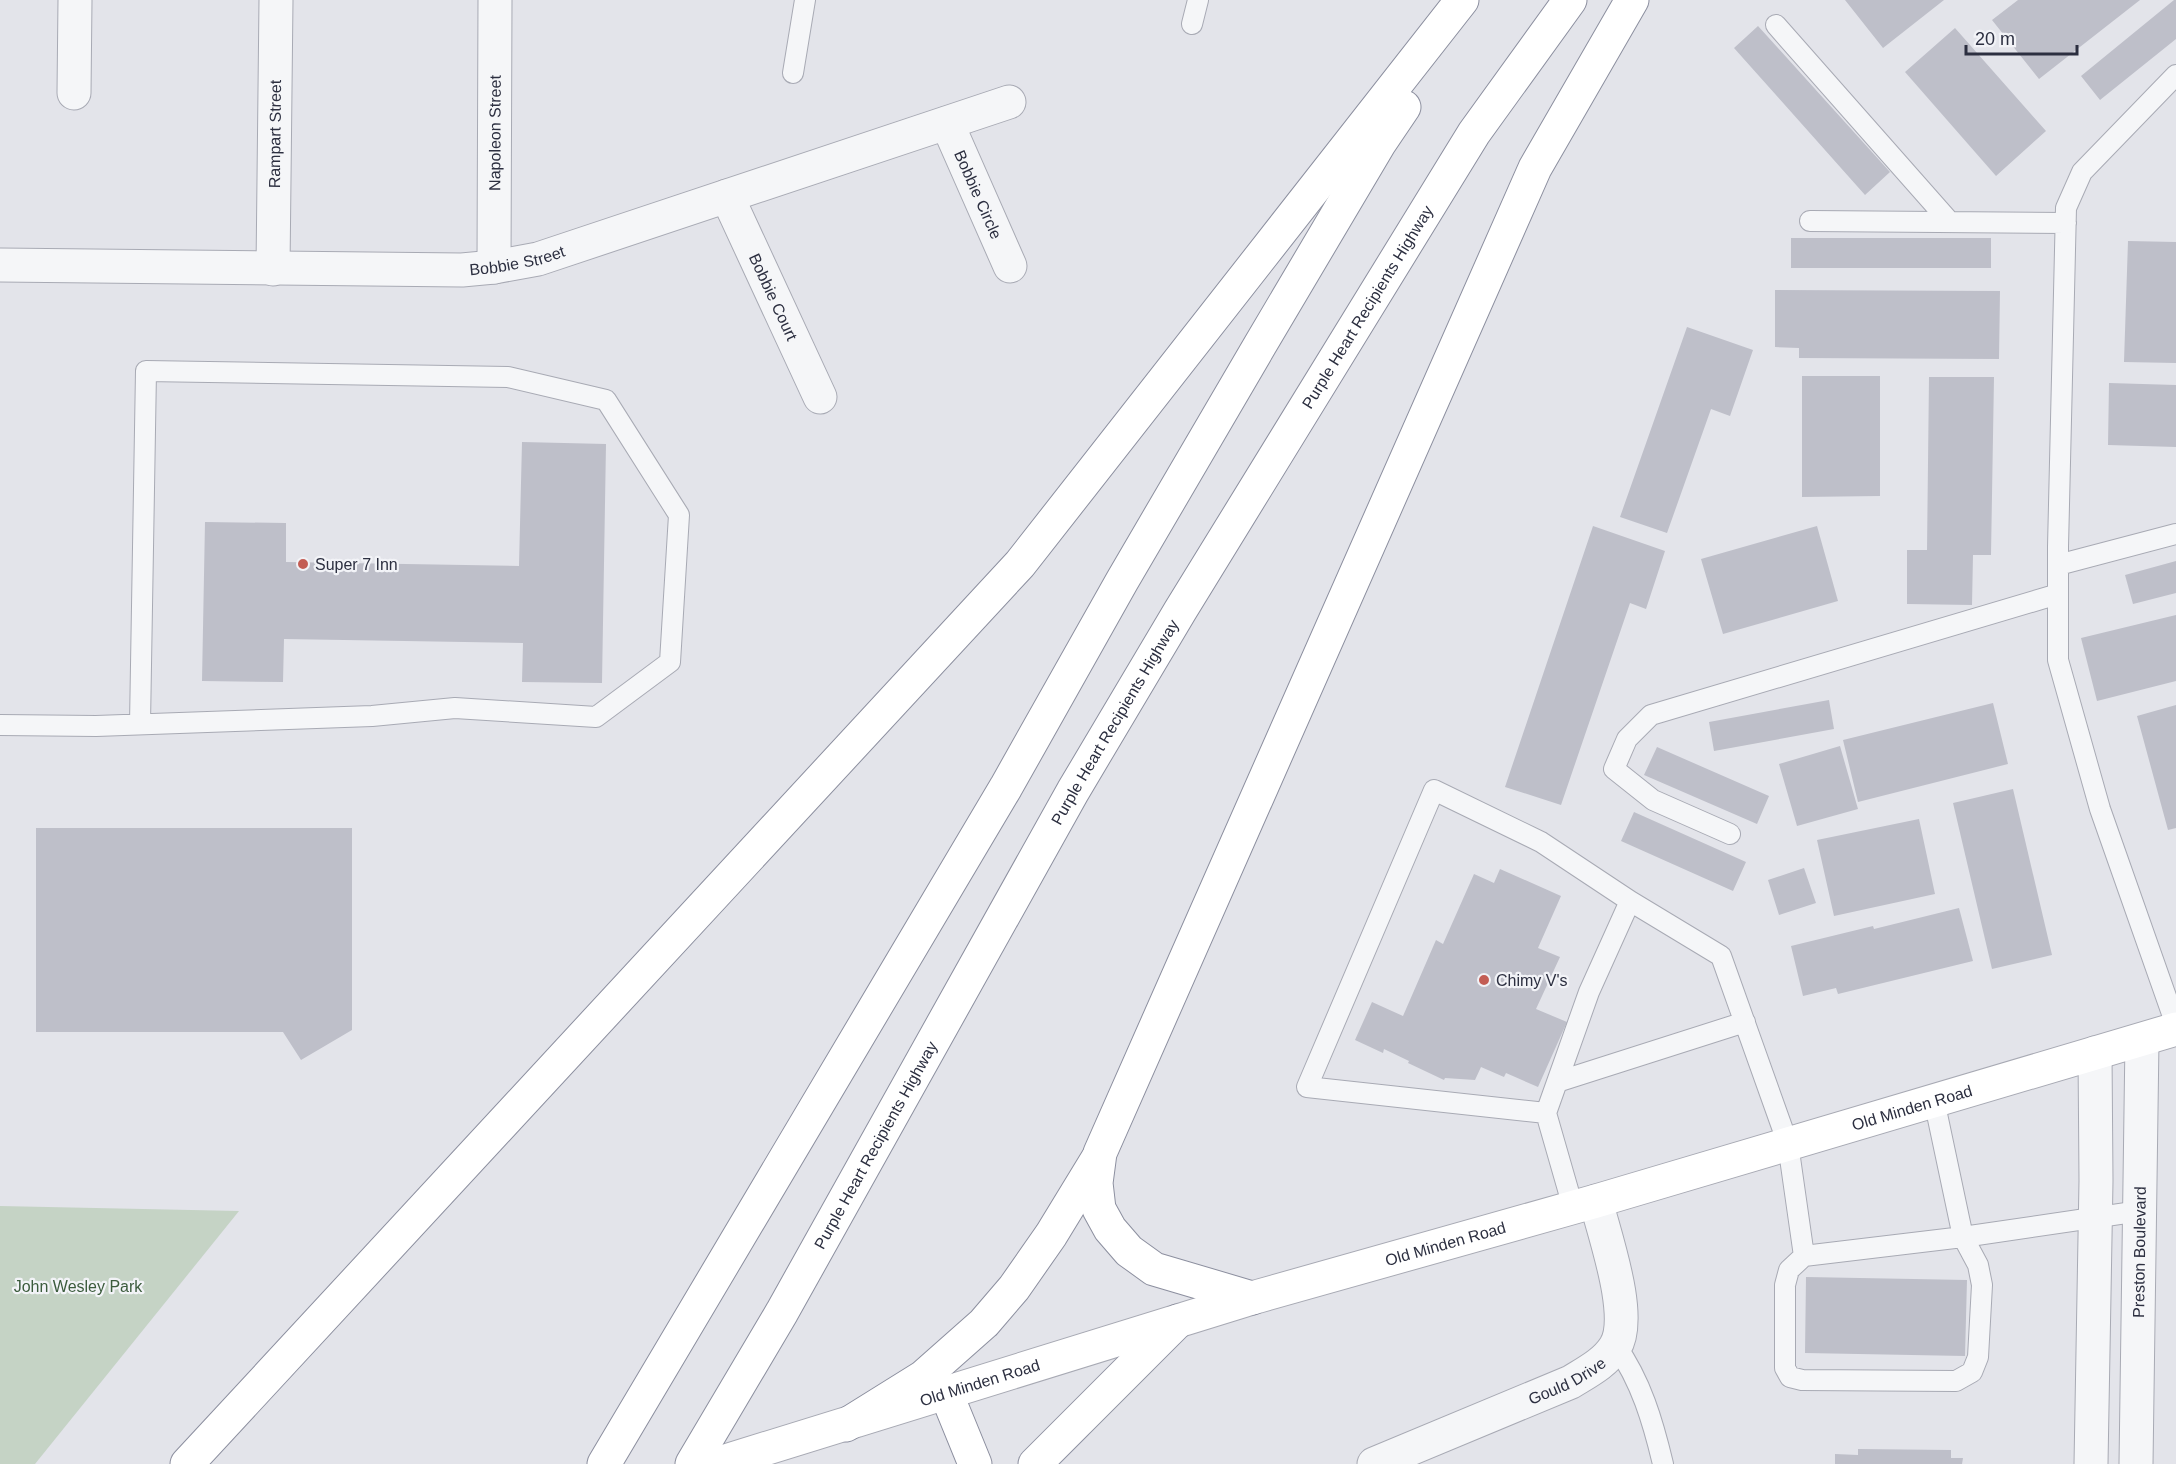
<svg xmlns="http://www.w3.org/2000/svg" width="2176" height="1464" font-family="Helvetica,sans-serif">
  <style>
    .green { fill: #c5d3c5 }
    .building { fill: #bebfc9 }
    .lines { fill: none; stroke-linecap: round; stroke-linejoin: round }
    .lane-casing { stroke: #a8aab4; stroke-width: 22 }
    .street-casing { stroke: #a8aab4; stroke-width: 35 }
    .secondary-casing { stroke: #a8aab4; stroke-width: 35 }
    .highway-casing { stroke: #8c8f9f; stroke-width: 35 }
    .lane { stroke: #f5f6f8; stroke-width: 20 }
    .street { stroke: #f5f6f8; stroke-width: 33 }
    .secondary { stroke: #fff; stroke-width: 33 }
    .highway { stroke: #fff; stroke-width: 33 }
    .poi-dot { fill: #c35d54; stroke: #f2f3f7; stroke-width: 2 }
    .labels { text-anchor: middle; stroke-width: 4.5; stroke-linejoin: round; paint-order: stroke }
    .street-label { font-size: 16px; fill: #2c2f40; stroke: #f2f3f7 }
    .poi-label { font-size: 16px; fill: #2c2f40; stroke: #f2f3f7; text-anchor: start }
    .park-label { font-size: 16px; fill: #3b5b3c; stroke: #f2f3f7 }
  </style>
  <rect width="100%" height="100%" fill="#e3e4ea"/>
  <path class="green" d="M0,1206L239,1211L35,1464H0Z"/>
  <path class="building" d="M1845,0H1944L1883,48Z
    M2018,0H2140L2039,79L1992,20Z
    M2174,0H2176V39L2100,100L2081,76Z
    M1758,26L1890,172L1865,195L1734,48Z
    M1955,28L2046,131L1996,176L1905,72Z
    M1791,238H1991V268H1791Z
    M2128,241L2176,242V363L2124,362Z
    M1775,290L2000,291L1999,359L1799,358V348L1775,347Z
    M1687,327L1753,350L1730,416L1711,409L1667,533L1620,517Z
    M1802,376H1880V496L1802,497Z
    M1929,377H1994L1991,555H1973L1972,605L1907,604V550H1927Z
    M2109,383L2176,385V447L2108,445Z
    M522,442L606,444L602,683L522,682L523,643L284,639L283,682L202,681L205,522L286,523V562L519,566Z
    M1593,526L1665,551L1646,609L1630,603L1561,805L1505,787Z
    M1817,526L1838,601L1723,634L1701,559Z
    M2176,561V593L2133,604L2125,575Z
    M2176,615V681L2097,701L2081,638Z
    M1829,700L1834,729L1714,751L1709,722Z
    M1993,703L2008,764L1858,802L1843,740Z
    M2176,705V828L2168,830L2137,716Z
    M1840,746L1858,809L1797,826L1779,764Z
    M1657,747L1769,796L1757,824L1644,775Z
    M2013,789L2052,955L1992,969L1953,803Z
    M1634,812L1746,862L1733,891L1621,841Z
    M1919,819L1935,894L1834,916L1817,840Z
    M36,828H352V1030L301,1060L283,1032H36Z
    M1804,868L1816,903L1779,915L1768,880Z
    M1500,869L1561,896L1538,948L1560,957L1536,1009L1567,1022L1538,1087L1506,1073L1504,1077L1481,1067L1475,1080L1445,1078L1444,1080L1408,1063L1409,1061L1384,1049L1383,1053L1355,1040L1372,1002L1403,1016L1436,940L1443,944L1474,874L1494,883Z
    M1959,908L1973,961L1838,994L1836,988L1803,996L1791,946L1873,926L1874,929Z
    M1806,1277L1967,1280L1965,1356L1805,1353Z
    M1858,1449L1951,1450V1458H1963L1962,1464H1835V1454L1858,1455Z"/>
  <g class="lines">
    <g class="lane-casing">
      <path id="lane" d="M1192,24L1198,0
        M1776,25L1949,221
        M793,73L805,0
        M2176,75L2082,172L2066,208L2058,547V660L2100,809L2176,1025
        M1810,221L2066,223
        M2058,565L2176,534
        M0,725L96,726L372,716L455,708L596,717L670,662L679,515L606,400L508,377L146,371L140,724
        M1730,834L1653,800L1614,769L1627,739L1651,715L2058,594
        M1557,1082L1745,1022
        M1546,1113L1307,1087L1434,790L1541,842L1630,901
        M1573,1207L1546,1113L1589,992L1630,901L1721,956L1788,1144L1804,1256L1963,1237L2140,1211
        M1804,1256L1789,1270L1785,1285V1368L1790,1377L1802,1380L1956,1381L1972,1372L1978,1357L1982,1285L1978,1265L1963,1237L1934,1100
        M1616,1346C1641,1381 1653,1422 1663,1464"/>
    </g>
    <g class="street-casing">
      <g id="street">
        <path d="M74,93L75,0"/>
        <path id="s1" d="M947,123L1010,266"/>
        <path id="s2" d="M727,196L820,397"/>
        <path id="s3" d="M0,265L462,270L494,267L538,259L1009,102"/>
        <path id="s4" d="M494,267L495,0"/>
        <path id="s5" d="M273,269L276,0"/>
        <path id="s6" d="M1374,1464L1571,1382C1587,1372 1605,1363 1615,1347C1634,1317 1604,1234 1596,1201"/>
        <path d="M2091,1464L2096,1181L2095,1053"/>
        <path id="s7" d="M2136,1464L2142,1040"/>
      </g>
    </g>
    <g class="secondary-casing">
      <g id="secondary">
        <path id="s8" d="M716,1464L1252,1298L1596,1201L2176,1029"/>
      </g>
    </g>
    <g class="highway-casing">
      <g id="highway">
        <path d="M1252,1298L1154,1269L1129,1251L1110,1229L1099,1209L1096,1183L1100,1153L1535,168L1632,0"/>
        <path d="M946,1393L975,1464"/>
        <path d="M846,1425L923,1377L984,1323L1014,1288L1051,1235L1098,1158"/>
        <path d="M187,1464L1020,564L1462,0"/>
        <path d="M604,1464L1006,787L1122,581L1260,345L1379,144L1404,107"/>
        <path id="s9" d="M692,1464L782,1312L1073,791L1180,611L1474,133L1570,0"/>
        <path d="M1035,1464L1178,1321"/>
      </g>
    </g>
    <use href="#lane" class="lane"/>
    <use href="#street" class="street"/>
    <use href="#secondary" class="secondary"/>
    <use href="#highway" class="highway"/>
  </g>
  <g class="poi-dot">
    <circle cx="303" cy="564" r="6"/>
    <circle cx="1484" cy="980" r="6"/>
  </g>
  <g class="labels">
    <g class="street-label">
      <text dy="6" stroke="none"><textPath href="#s5" startOffset="135">Rampart Street</textPath></text>
      <text dy="6" stroke="none"><textPath href="#s4" startOffset="134">Napoleon Street</textPath></text>
      <text dy="6" stroke="none"><textPath href="#s1" startOffset="78">Bobbie Circle</textPath></text>
      <text dy="6" stroke="none"><textPath href="#s3" startOffset="518">Bobbie Street</textPath></text>
      <text dy="6" stroke="none"><textPath href="#s2" startOffset="111">Bobbie Court</textPath></text>
      <text dy="6" stroke="none"><textPath href="#s9" startOffset="1340">Purple Heart Recipients Highway</textPath></text>
      <text dy="6" stroke="none"><textPath href="#s9" startOffset="854">Purple Heart Recipients Highway</textPath></text>
      <text dy="6" stroke="none"><textPath href="#s8" startOffset="1248">Old Minden Road</textPath></text>
      <text dy="6" stroke="none"><textPath href="#s9" startOffset="368">Purple Heart Recipients Highway</textPath></text>
      <text dy="6" stroke="none"><textPath href="#s8" startOffset="762">Old Minden Road</textPath></text>
      <text dy="6" stroke="none"><textPath href="#s7" startOffset="212">Preston Boulevard</textPath></text>
      <text dy="6" stroke="none"><textPath href="#s6" startOffset="210">Gould Drive</textPath></text>
      <text dy="6" stroke="none"><textPath href="#s8" startOffset="276">Old Minden Road</textPath></text>
    </g>
    <g class="poi-label">
      <text x="315" y="570">Super 7 Inn</text>
      <text x="1496" y="986">Chimy V's</text>
    </g>
    <g class="park-label">
      <text x="78" y="1292">John Wesley Park</text>
    </g>
  </g>
  <path d="M1966 45v9h111v-9" fill="none" stroke="#2c2f40" stroke-width="3"/>
  <text x="1975" y="45" font-size="18" fill="#2c2f40" stroke="#f2f3f7" stroke-width="4.5" paint-order="stroke">20 m</text>
</svg>
